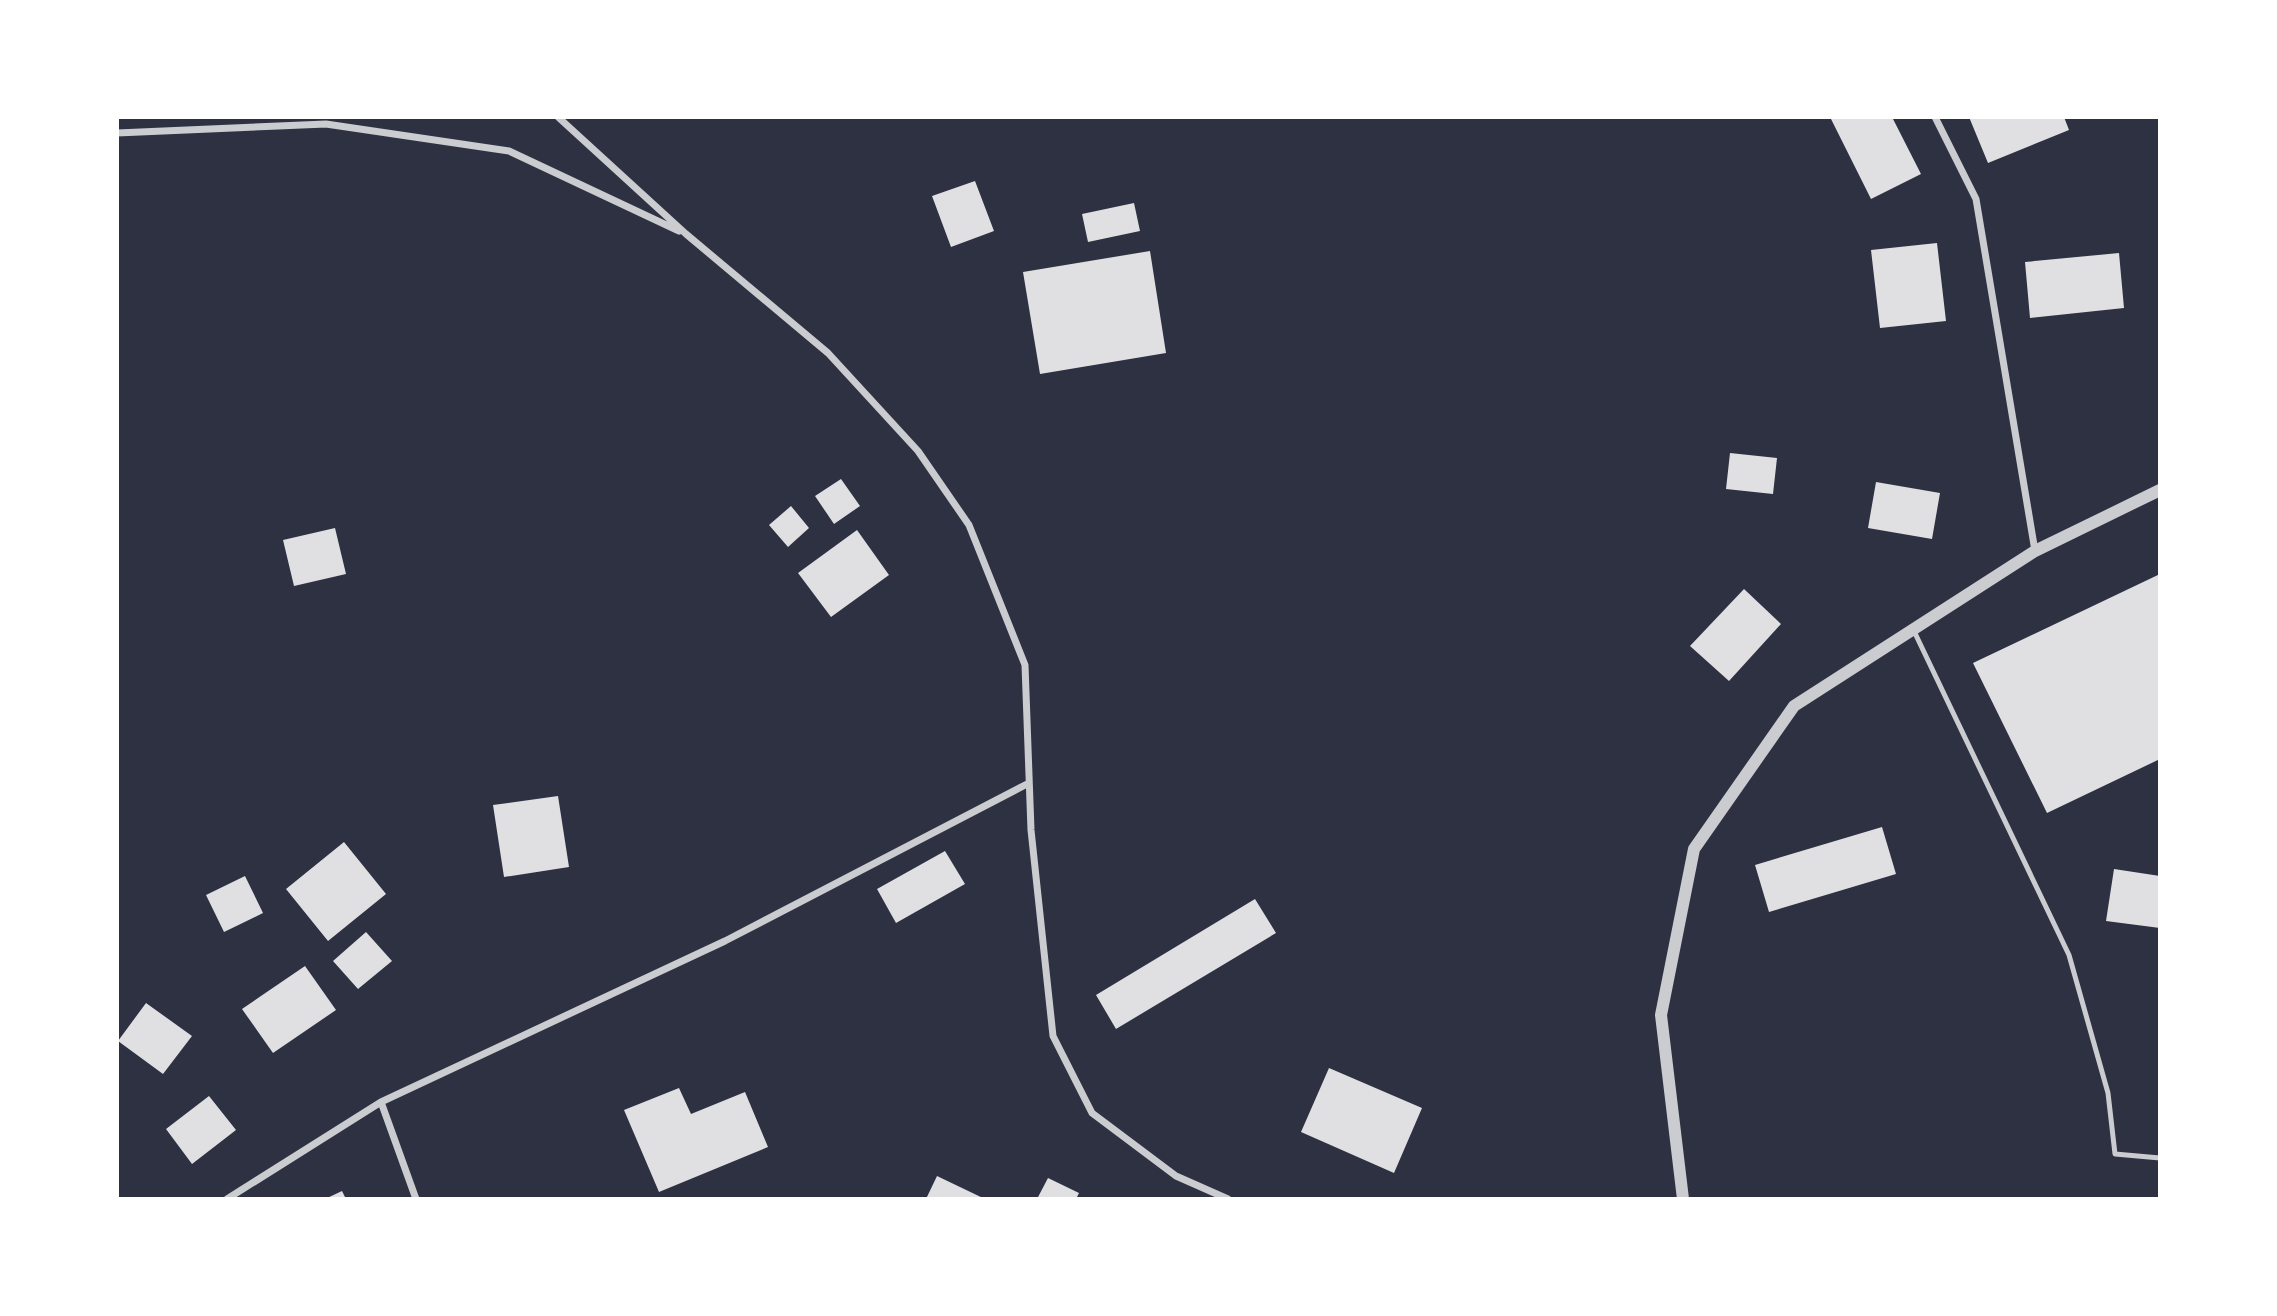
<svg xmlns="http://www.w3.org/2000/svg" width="2277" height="1316" font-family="'Roboto Condensed',sans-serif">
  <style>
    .building { fill: #e0e0e3 }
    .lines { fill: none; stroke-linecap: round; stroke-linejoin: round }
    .service { stroke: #caccd0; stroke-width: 5 }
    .minor { stroke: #caccd0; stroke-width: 7 }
    .tertiary { stroke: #caccd0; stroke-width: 12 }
  </style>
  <rect width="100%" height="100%" fill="#2d3142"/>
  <path class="building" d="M1830,117H1892L1921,174L1871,199Z
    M1969,117H2064L2069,130L1988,163Z
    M975,181L994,231L951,247L932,196Z
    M1134,203L1140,231L1088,242L1082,214Z
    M1937,243L1946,321L1880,328L1871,250Z
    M1150,251L1166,353L1040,374L1023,272Z
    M2119,253L2124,308L2030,318L2025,262Z
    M1730,453L1777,458L1773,494L1726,489Z
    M841,479L860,506L834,524L815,496Z
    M1876,482L1940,493L1932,539L1868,528Z
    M791,506L809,528L788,547L769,525Z
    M335,528L346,574L294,586L283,540Z
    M857,530L889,575L831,617L798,573Z
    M2160,574V759L2047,813L1973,663Z
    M1744,589L1781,624L1729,681L1690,646Z
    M558,796L569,867L504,877L493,805Z
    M1882,827L1896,874L1769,912L1755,865Z
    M344,842L386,894L328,941L286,889Z
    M945,851L965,884L896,923L877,889Z
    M2114,869L2160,876V928L2106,921Z
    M245,876L263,913L224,932L206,895Z
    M1255,899L1276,933L1116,1029L1096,995Z
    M366,932L392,961L358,989L333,961Z
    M305,966L336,1010L273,1053L242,1009Z
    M146,1003L192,1036L163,1074L118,1041Z
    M1329,1068L1422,1108L1394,1173L1301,1132Z
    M679,1088L691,1114L745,1092L768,1147L659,1192L624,1110Z
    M209,1096L236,1130L192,1164L166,1129Z
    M937,1176L985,1199H926Z
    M1048,1178L1079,1193L1076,1199H1037Z
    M342,1191L346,1199H325Z"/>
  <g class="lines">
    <path class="service" d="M1913,629L2069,955L2108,1093L2115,1154L2160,1158"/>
    <path class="minor" d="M558,117L686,234L828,353L918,451L969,525L1025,665L1031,830L1053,1036L1092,1113L1176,1176L1228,1199
      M1935,117L1976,199L2035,551
      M117,133L326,124L509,151L679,231
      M381,1102L416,1199
      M227,1199L381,1102L725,941L1029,783"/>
    <path class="tertiary" d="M1683,1199L1661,1015L1694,849L1794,706L2035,551L2160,490"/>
  </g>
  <rect width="2277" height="1316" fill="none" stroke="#ffffff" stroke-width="238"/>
</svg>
